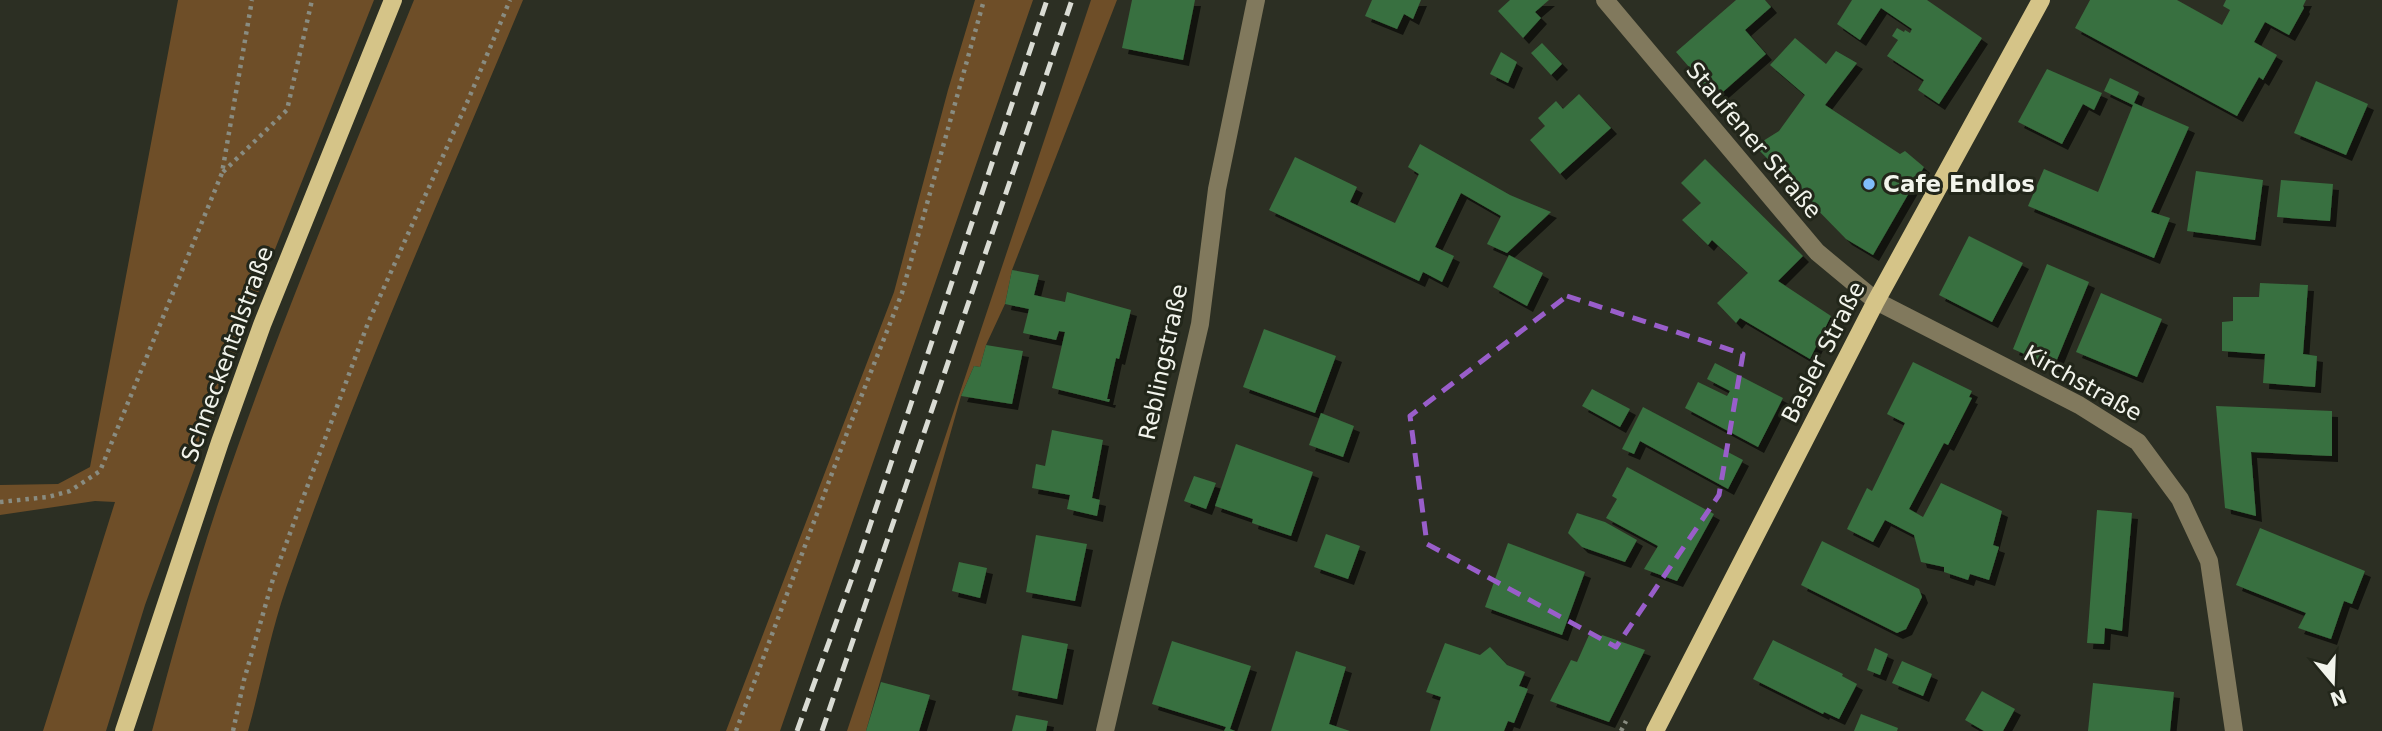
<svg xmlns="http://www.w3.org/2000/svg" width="2382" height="731" font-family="'DejaVu Sans',sans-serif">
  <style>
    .green { fill: #6e4e28 }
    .building { fill: #396f3f; filter: url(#shadow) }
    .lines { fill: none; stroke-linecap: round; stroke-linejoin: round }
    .path { stroke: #898c81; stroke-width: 4.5; stroke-dasharray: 3.5 5; stroke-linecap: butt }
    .minor { stroke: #81795d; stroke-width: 18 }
    .major { stroke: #d5c488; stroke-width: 18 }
    .rail { stroke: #dadcd4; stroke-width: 5; stroke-dasharray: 14 7; stroke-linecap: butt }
    .marked { fill: none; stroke: #995eca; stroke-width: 5; stroke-dasharray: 14 9; stroke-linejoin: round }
    .poi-dot { fill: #80bdfa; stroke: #22261a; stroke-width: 2.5 }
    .labels { text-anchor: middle; stroke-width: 6; stroke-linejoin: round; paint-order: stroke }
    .street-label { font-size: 23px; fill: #f2f4ec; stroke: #22261a }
    .poi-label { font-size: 23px; font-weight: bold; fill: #f2f4ec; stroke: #22261a; text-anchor: start }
  </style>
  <defs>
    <filter id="shadow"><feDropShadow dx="6" dy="6" stdDeviation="0" flood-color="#0009"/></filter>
  </defs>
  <rect width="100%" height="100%" fill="#2c2f23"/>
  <path class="green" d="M178,0H374L262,282L145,605L106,731H43L115,502L95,501L0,515V485L58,484L90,467Z
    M414,0H523C442,195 355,388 286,588C270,635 261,684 248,731H152C173,653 194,575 220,498C277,329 347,165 414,0Z
    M975,0H1033L780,731H726L894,292L948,90Z
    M1091,0H1117L1012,270L1005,304L986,345L980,367L974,366L961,396L866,731H847Z"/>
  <path class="building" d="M1132,0H1195L1183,60L1122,48Z
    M1372,0H1421L1413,19L1404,14L1397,29L1365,16Z
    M1510,0H1549L1535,12L1541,18L1523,38L1498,11Z
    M1736,0H1765L1771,7L1745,30L1766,54L1716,98L1676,52Z
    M1852,0H1927L1982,38L1939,104L1918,90L1924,80L1887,56L1898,40L1892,36L1897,28L1904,32L1905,30L1910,33L1912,29L1881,8L1860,40L1837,24Z
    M2090,0H2177L2222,25L2230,10L2223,6L2226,0H2306L2303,6L2304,8L2289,35L2265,22L2254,42L2277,55L2263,80L2259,77L2237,116L2075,28Z
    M1795,38L1826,64L1836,51L1857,63L1825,105L1900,154L1905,151L1924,167L1873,255L1846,239L1755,146L1779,131L1805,95L1770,65Z
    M1542,43L1562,64L1551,75L1531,53Z
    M1501,52L1517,62L1508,83L1490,74Z
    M2047,69L2102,93L2094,110L2083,104L2062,144L2018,122Z
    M2110,78L2139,92L2134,103L2189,127L2151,212L2170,218L2154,258L2028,206L2044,169L2098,192L2133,105L2104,91Z
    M2316,81L2368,104L2346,155L2294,133Z
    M1579,94L1611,128L1560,174L1530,140L1545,126L1538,118L1556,101L1563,109Z
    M1420,144L1510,195L1551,212L1507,253L1487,244L1501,216L1461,193L1435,247L1454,256L1442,282L1423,272L1419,281L1269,210L1295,157L1357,187L1350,202L1395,223L1419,174L1408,167Z
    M1705,159L1803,256L1778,281L1831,316L1810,359L1740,318L1736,323L1717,303L1748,273L1712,240L1708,245L1682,220L1701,203L1681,183Z
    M2196,171L2263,180L2255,240L2187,231Z
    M2281,180L2333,184L2330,221L2277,217Z
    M1969,236L2023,263L1992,322L1939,295Z
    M1509,255L1543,273L1527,306L1493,287Z
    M2047,264L2089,282L2054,367L2013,349Z
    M1012,270L1039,275L1034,295L1065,302L1067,292L1131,310L1119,359L1116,358L1107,399H1110L1109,402L1052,388L1065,332L1059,331L1056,340L1023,333L1029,309L1005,304Z
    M2260,283L2308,285L2303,354L2317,356L2315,387L2263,383L2265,354L2222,351V322L2233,321V297H2259Z
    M2101,293L2162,319L2137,377L2076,352Z
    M1264,329L1336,356L1315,413L1243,387Z
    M986,345L1023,351L1012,404L961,396L974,366L980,367Z
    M1913,362L1972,391L1969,397L1972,398L1948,445L1944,443L1909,509L1923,517L1941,483L2002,511L1993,545L1999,547L1989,580L1970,574L1968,580L1944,572V567L1921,562L1914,535L1885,520L1873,542L1847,529L1867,488L1872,491L1905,423L1887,414Z
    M1715,363L1783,398L1758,447L1685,408L1698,382L1727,396L1730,391L1707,379Z
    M1592,389L1630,409L1620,427L1582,406Z
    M2216,406L2332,411V456L2251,452L2256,516L2225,508Z
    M1643,407L1743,460L1728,489L1640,441L1634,454L1622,449Z
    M1321,413L1354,426L1343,457L1309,445Z
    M1052,430L1103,440L1092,498L1100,500L1097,516L1067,509L1070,495L1032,488L1036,464L1045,466Z
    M1236,444L1313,472L1291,536L1252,523L1253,519L1215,506Z
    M1627,467L1714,514L1677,581L1644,569L1658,546L1606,518L1617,499L1612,496Z
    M1194,476L1216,483L1206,509L1184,501Z
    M2097,510L2132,513L2122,631L2105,628L2104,644L2087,643Z
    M1577,513L1605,522L1637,540L1625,562L1582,547L1568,533Z
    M2260,528L2365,571L2352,604L2344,601L2331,639L2298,628L2306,613L2236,585Z
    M1326,534L1360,546L1348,579L1314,567Z
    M1036,535L1087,544L1075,601L1026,592Z
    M1822,541L1919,589L1922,597L1906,629L1897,633L1801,585Z
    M1508,543L1585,572L1562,635L1485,607Z
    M959,562L987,568L980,598L952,591Z
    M1022,635L1068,644L1057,699L1012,690Z
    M1589,635L1600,639L1602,635L1645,650L1609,722L1550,701L1571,660L1577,662Z
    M1773,640L1843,674L1842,676L1857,684L1839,719L1824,712L1823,714L1753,679Z
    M1172,641L1251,666L1230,729L1235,731H1224L1226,727L1152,704Z
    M1445,643L1480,655L1490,647L1507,665L1525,672L1519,686L1528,689L1514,723L1508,721L1504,731H1430L1441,697L1426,692Z
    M1875,648L1888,654L1880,675L1867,670Z
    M1296,651L1346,667L1329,724L1350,731H1271Z
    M1902,661L1932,674L1923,696L1892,683Z
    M881,682L930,695L919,731H866Z
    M2093,683L2174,692L2170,731H2088Z
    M1982,691L2015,709L2003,731H1984L1965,720Z
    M1861,714L1898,728L1897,731H1854Z
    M1016,715L1048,721L1046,731H1012Z"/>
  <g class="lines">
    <path class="path" d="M223,172L287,110L312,0
      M0,502L48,497L70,491L100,471L222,173L252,0
      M233,731L244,680L273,579L368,323L469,98L510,0
      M736,731L850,425L902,293L984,0
      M1621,731L1626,721"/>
    <path class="minor" d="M1605,0L1817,252L1876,301L2079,405L2138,442L2180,499L2209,561L2234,731
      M1105,731L1200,324L1217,189L1256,0"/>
    <path class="major" d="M124,731L220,442L262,325L393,0
      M1655,731L1876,301L2041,0"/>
    <path class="rail" d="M797,731L856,567L1047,0
      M822,731L1072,0"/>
  </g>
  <path class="marked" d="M1567,296L1743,354L1719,495L1616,647L1427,544L1410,416Z"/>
  <circle class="poi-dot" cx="1869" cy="184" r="7"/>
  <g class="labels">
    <g class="street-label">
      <text transform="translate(1754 140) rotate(50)" y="8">Staufener Straße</text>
      <text transform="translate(1823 352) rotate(-63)" y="8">Basler Straße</text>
      <text transform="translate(227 354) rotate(-70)" y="8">Schneckentalstraße</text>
      <text transform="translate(1163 362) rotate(-78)" y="8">Reblingstraße</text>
      <text transform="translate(2083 383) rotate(29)" y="8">Kirchstraße</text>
    </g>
    <g class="poi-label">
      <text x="1883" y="192">Cafe Endlos</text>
    </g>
  </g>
  <g transform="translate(2333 682) rotate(161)" stroke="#22261a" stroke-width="5" paint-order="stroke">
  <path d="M0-5L12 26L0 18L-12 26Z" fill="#f2f4ec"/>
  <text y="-10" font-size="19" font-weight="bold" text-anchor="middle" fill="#f2f4ec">N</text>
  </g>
</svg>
